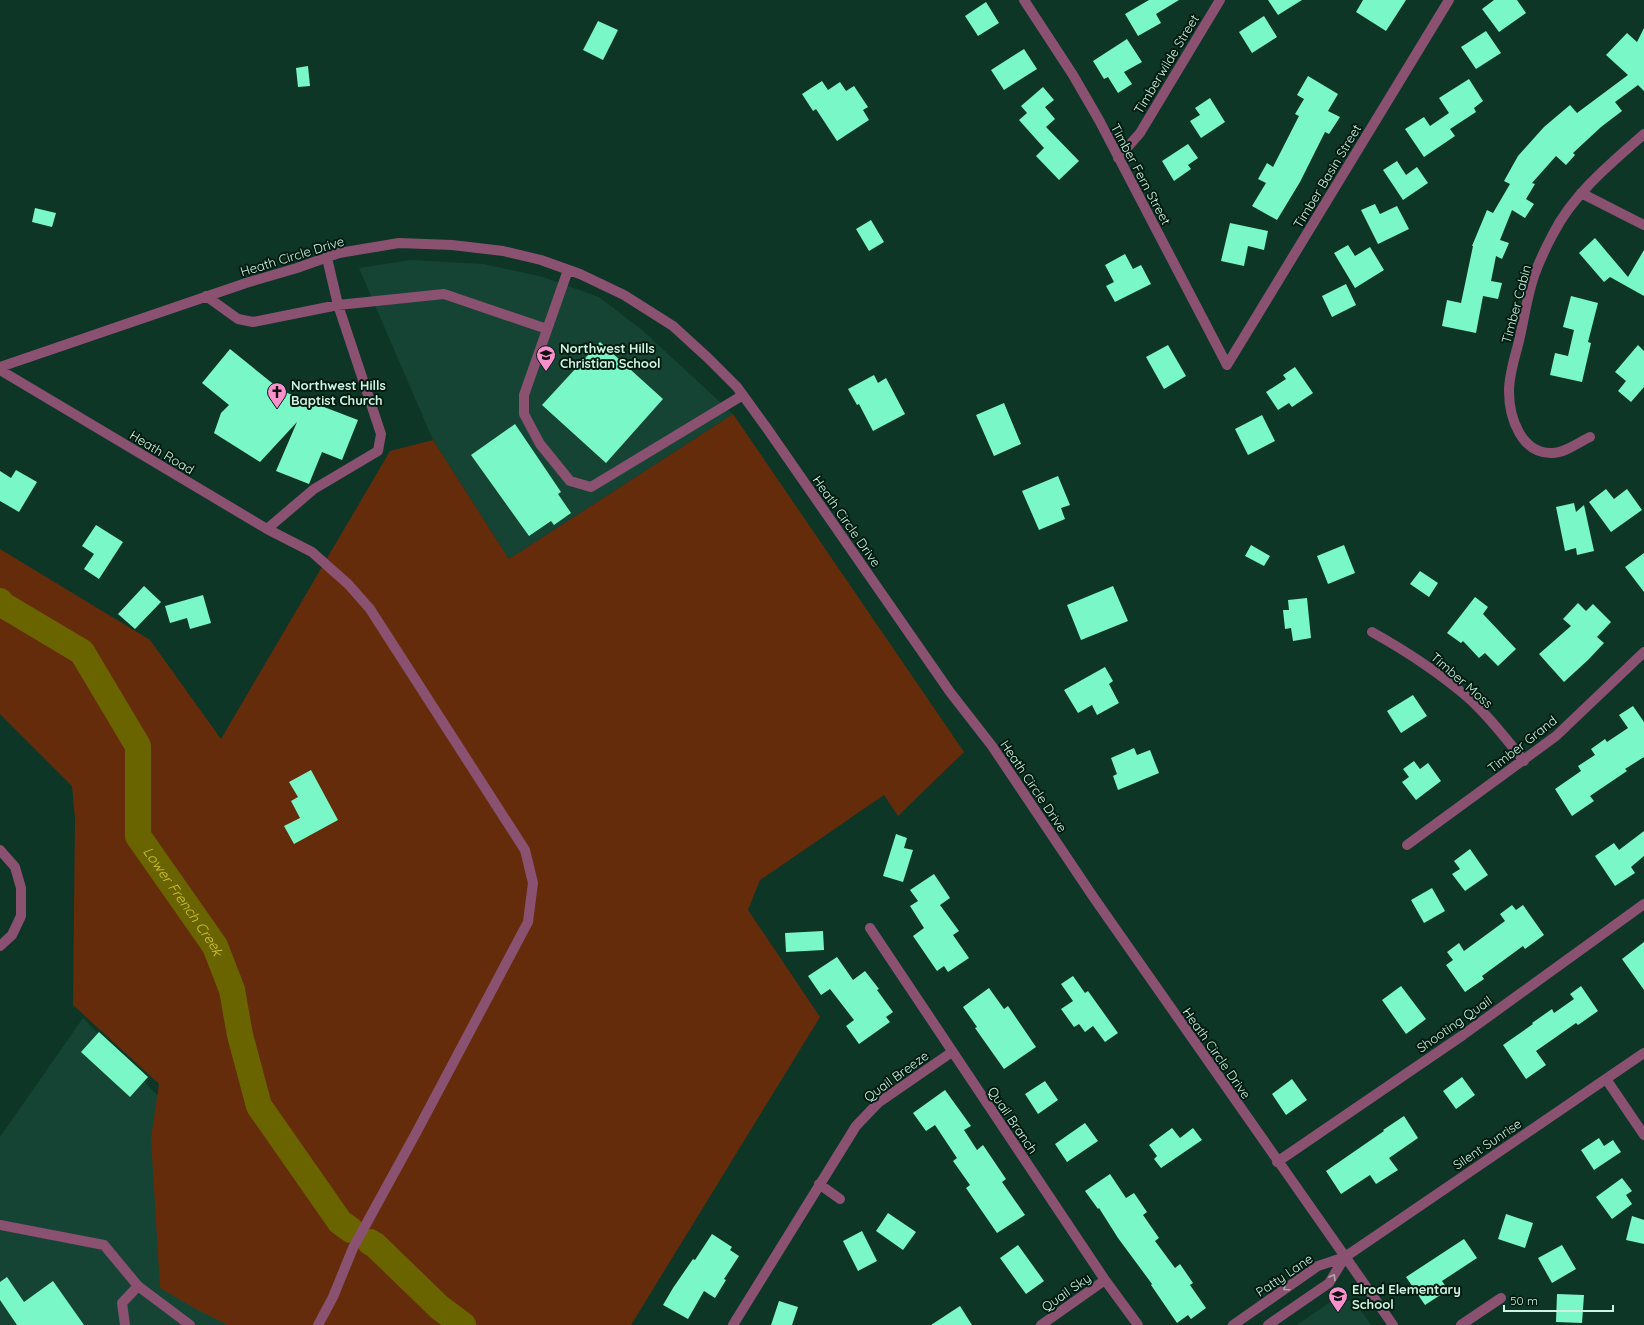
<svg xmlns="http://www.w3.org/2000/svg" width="1644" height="1325" font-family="Quicksand,sans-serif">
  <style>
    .built { fill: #164434 }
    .green { fill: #652c0b }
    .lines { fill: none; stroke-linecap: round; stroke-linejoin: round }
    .river { stroke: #6a6400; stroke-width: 26 }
    .building { fill: #7af7c7 }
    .minor { stroke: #8a5171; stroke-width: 10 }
    .oneway { stroke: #b0aaaf }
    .labels { text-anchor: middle; stroke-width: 4; stroke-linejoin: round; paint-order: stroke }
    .street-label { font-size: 13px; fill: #cff3e2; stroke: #001c11 }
    .poi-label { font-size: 13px; font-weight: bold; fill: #cff3e2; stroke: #001c11; text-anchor: start }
    .water-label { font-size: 14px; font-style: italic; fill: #cfc628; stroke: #001c11 }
  </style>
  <rect width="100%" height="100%" fill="#0d3627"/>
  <path class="built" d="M411,260L484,264L543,277L599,297L642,330L733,414L509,559L433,440L359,268Z
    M83,1018L378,1325H0V1137Z
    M1333,1300L1354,1301L1371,1325H1297Z"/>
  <path class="green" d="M733,414L964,752L898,816L884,795L760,880L748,910L820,1017L631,1325H228L198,1310L160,1288L151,1138L159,1084L73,1005L75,819L72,786L0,714V549L150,640L221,739L390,451L433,440L509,559Z"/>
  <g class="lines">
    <g class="river">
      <path id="s1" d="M0,601L3,605L82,652L138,746V836L215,946L232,990L240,1035L259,1106L340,1222L351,1230"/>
      <path d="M370,1242L375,1245L439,1307L463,1325"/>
    </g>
  </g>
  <path class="building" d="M1149,0H1179L1156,14L1161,23L1138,36L1125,14Z
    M1268,0H1302L1278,15Z
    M1363,0H1406L1386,31L1356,12Z
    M1494,0H1517L1526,13L1499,32L1482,9Z
    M986,2L999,23L978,36L965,16Z
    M1264,16L1277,37L1252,53L1239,32Z
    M598,21L618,30L603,60L583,50Z
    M1644,28V91L1638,85L1615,102L1622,111L1601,127L1573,153L1575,155L1566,165L1556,156L1532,183L1535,184L1526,199L1534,204L1525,218L1512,210L1500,240L1509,243L1502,259L1496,256L1491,281L1502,283L1498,299L1483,296L1476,333L1442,326L1447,300L1461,303L1473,246H1472L1487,210L1493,213L1510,184L1504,181L1518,156L1544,127L1570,105L1577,113L1628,75L1606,55L1627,33L1637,42Z
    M1486,31L1501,53L1476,69L1461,47Z
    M1127,39L1142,62L1124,72L1132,84L1118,93L1108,77L1104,79L1093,61Z
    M1024,49L1037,69L1004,90L991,70Z
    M308,66L310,86L298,87L296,68Z
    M1308,76L1338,94L1328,111L1340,117L1329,134L1325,132L1300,182L1277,220L1252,206L1266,183L1258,179L1267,163L1273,167L1299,116L1295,114L1304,99L1297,95Z
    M1469,79L1483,101L1474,108L1476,112L1450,129L1455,136L1424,157L1405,129L1424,117L1430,126L1449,113L1439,98Z
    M822,81L828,90L840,82L846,91L854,86L868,107L863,110L869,120L837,141L816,109L813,111L802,94Z
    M1043,87L1054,100L1045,107L1055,119L1046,127L1079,161L1059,180L1036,156L1044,148L1019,120L1027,113L1021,106Z
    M1210,98L1225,122L1201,138L1190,121L1200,115L1195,108Z
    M1188,144L1198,158L1188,165L1191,169L1174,181L1162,161Z
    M1397,161L1406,175L1417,167L1428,183L1403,200L1383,170Z
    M1375,204L1380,214L1397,206L1409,229L1378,244L1361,210Z
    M35,208L56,213L52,227L32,222Z
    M871,220L884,242L869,251L856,229Z
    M1230,223L1268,231L1264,250L1248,246L1244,266L1221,261Z
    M1595,238L1628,277L1644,250V296L1610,277L1604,282L1579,253Z
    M1348,245L1355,256L1370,247L1384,270L1355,288L1334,253Z
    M1125,254L1133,269L1141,265L1151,284L1115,302L1106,286L1114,282L1105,265Z
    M1346,284L1356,305L1332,317L1322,296Z
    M1571,296L1598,303L1588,342L1591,343L1582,382L1550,375L1555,353L1568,356L1574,330L1563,327Z
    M600,342L663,399L606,463L542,405Z
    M1168,345L1186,376L1164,389L1146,357Z
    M1638,345L1644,351V387L1631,402L1618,391L1626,381L1615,372Z
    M230,349L282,391L358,420L342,460L322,452L309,484L276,471L297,422L260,462L214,433L221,413L229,405L202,383Z
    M1295,367L1313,393L1292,407L1289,403L1278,410L1266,392L1286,379L1283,375Z
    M874,375L878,383L886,378L905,414L873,431L859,404L857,405L848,389Z
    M1004,403L1021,444L994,456L976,415Z
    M1262,415L1275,441L1248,455L1235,429Z
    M515,424L561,492L558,494L571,513L554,525L551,521L529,536L471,455Z
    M16,470L37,482L19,512L0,501V471L11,478Z
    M1058,476L1070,505L1061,508L1065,519L1039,530L1022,491Z
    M1606,489L1614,499L1627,489L1642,510L1611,532L1589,502Z
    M1574,503L1576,512L1584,505L1594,551L1577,555L1576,548L1565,551L1556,507Z
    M96,525L123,542L99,579L84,569L94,554L82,546Z
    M1251,545L1270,556L1264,566L1245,556Z
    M1344,545L1355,573L1328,584L1317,556Z
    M1644,553V592L1625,567Z
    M1420,571L1438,583L1429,597L1410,584Z
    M144,586L161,602L135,629L118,614Z
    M1113,586L1128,621L1081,640L1067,605Z
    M203,595L211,623L190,629L187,618L170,623L165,606Z
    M1475,597L1488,607L1483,614L1516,649L1498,666L1485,653L1479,658L1463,641L1461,643L1447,633Z
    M1307,598L1311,638L1293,641L1291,628L1285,629L1283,610H1289L1288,600Z
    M1578,603L1586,611L1593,604L1611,622L1597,637L1604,643L1588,660L1564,682L1539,654L1571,626L1563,619Z
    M1105,667L1113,681L1109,684L1119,703L1097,715L1092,705L1078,713L1064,690Z
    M1413,695L1427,716L1401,733L1387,711Z
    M1633,706L1644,722V757L1625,769L1627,771L1590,796L1594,801L1572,816L1555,789L1581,771L1578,766L1595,755L1591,749L1605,739L1607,742L1628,728L1619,715Z
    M1134,748L1137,755L1150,750L1159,773L1118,790L1113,776L1117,774L1111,758Z
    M1414,761L1420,769L1428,763L1441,781L1416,800L1402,782L1409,777L1403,769Z
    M311,770L338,820L294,844L284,826L300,818L291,801L298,797L289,782Z
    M1644,831V856L1631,867L1635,873L1615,886L1595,856L1614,843L1619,850Z
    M896,834L907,838L904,848L913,850L903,882L883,876Z
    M1470,849L1488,875L1465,891L1452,874L1460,869L1454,861Z
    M934,874L950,898L940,905L959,931L953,935L969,958L948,972L944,966L937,971L913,936L924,928L910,906L918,901L910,890Z
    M1432,888L1445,911L1424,923L1411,900Z
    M1512,905L1516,910L1523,905L1544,935L1525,949L1523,946L1482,976L1484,979L1465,992L1446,965L1453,960L1447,952L1459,943L1464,951L1505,921L1500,914Z
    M823,931L824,950L786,952L785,933Z
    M1644,942V990L1622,959Z
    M837,957L853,980L865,971L879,989L877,990L893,1012L886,1017L890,1022L859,1044L846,1026L854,1020L830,989L821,995L808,976Z
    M1073,976L1085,993L1088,991L1118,1033L1105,1042L1093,1026L1085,1032L1079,1024L1074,1027L1061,1009L1073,1001L1061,984Z
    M1401,986L1426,1019L1406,1034L1382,1000Z
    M1581,986L1598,1011L1578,1025L1576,1023L1536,1051L1546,1065L1526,1079L1503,1045L1533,1024L1532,1023L1552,1009L1554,1013L1574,999L1570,994Z
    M989,988L1004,1009L1008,1006L1036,1047L1004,1069L975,1028L977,1027L963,1007Z
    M99,1032L148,1077L130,1097L81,1052Z
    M1462,1077L1475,1095L1456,1109L1443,1091Z
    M1292,1079L1307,1100L1286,1115L1272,1094Z
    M1045,1081L1058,1100L1038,1114L1025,1094Z
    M945,1090L971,1126L964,1130L977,1150L983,1145L1006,1179L1002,1182L1025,1215L997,1233L966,1188L970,1185L953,1161L957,1158L935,1125L926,1131L913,1113Z
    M1404,1116L1418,1138L1389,1158L1398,1170L1376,1184L1370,1175L1341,1194L1326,1171L1384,1131L1383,1130Z
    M1085,1123L1098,1141L1067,1162L1055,1144Z
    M1172,1128L1180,1138L1193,1128L1202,1140L1161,1168L1154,1159L1157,1156L1149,1145Z
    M1599,1138L1604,1146L1613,1140L1621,1152L1594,1170L1581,1150Z
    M1110,1174L1126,1198L1134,1193L1147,1212L1143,1215L1159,1238L1155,1241L1175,1268L1180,1264L1193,1283L1190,1285L1206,1308L1191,1319L1188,1315L1177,1323L1151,1285L1152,1284L1118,1238L1099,1208L1098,1209L1085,1191Z
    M1622,1178L1632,1191L1626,1195L1632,1204L1612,1219L1596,1197Z
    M888,1213L916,1232L903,1250L876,1231Z
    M1506,1214L1533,1223L1525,1248L1498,1239Z
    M1632,1216L1644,1220V1244L1626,1240Z
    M862,1231L877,1261L858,1271L843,1241Z
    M712,1234L732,1247L730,1250L739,1256L724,1279L726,1280L715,1298L704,1291L688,1319L663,1305L673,1288L693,1259L695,1260Z
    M1464,1239L1477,1258L1442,1281L1448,1290L1425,1305L1406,1277Z
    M1018,1245L1044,1281L1026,1294L1000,1258Z
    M1562,1245L1576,1269L1552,1283L1538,1258Z
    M7,1277L24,1302L53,1281L84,1325H17L0,1300V1282Z
    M1557,1294L1584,1295L1582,1323L1556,1322Z
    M779,1301L798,1307L792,1325H771Z
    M960,1306L972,1325H931Z"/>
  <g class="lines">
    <path class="minor" d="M1024,0L1073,75L1099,120L1227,365
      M1118,158L1140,133L1220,0
      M1581,193L1644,225
      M568,270L524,395V414L540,444L570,481L591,487L743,395
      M206,296L238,319L253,322L338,305L444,294L547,329
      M1227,365L1449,0
      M0,367L246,283L297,268L339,253L399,243L452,245L503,251L541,260L580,274L624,295L673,326L708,358L737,387L766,427L950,692L992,746L1094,898L1393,1325
      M0,370L267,529L312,552L349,585L370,609L525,850L533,883L528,922L416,1133L353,1248L333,1297L318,1325
      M1590,437C1579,442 1565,453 1552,453C1521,454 1509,417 1509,391C1509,374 1515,357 1519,341C1524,319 1527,297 1534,276C1539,262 1546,247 1553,234C1573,194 1611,163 1644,134
      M267,529L314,489L378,451L381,434L338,305L327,258
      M1372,632C1408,652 1441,674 1472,701C1491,719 1508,741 1524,761
      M1407,845L1556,736L1644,652
      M0,850L15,867L21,888V916L12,935L0,946
      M870,928L1105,1280L1138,1325
      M1606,1079L1644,1135
      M1277,1162L1463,1035L1644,904
      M819,1184L840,1199
      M0,1225L104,1245L138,1286L190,1325
      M125,1325L122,1303L138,1286
      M733,1325L856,1126L878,1103L952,1052
      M1041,1325L1105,1280
      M1233,1325L1318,1266L1345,1257L1644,1053
      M1268,1325L1329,1283L1345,1257
      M1461,1325L1501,1298"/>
  </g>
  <defs><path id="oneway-chevron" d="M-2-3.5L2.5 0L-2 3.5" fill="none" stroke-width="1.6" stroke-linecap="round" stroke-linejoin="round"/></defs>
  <g class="oneway">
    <use href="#oneway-chevron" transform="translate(1333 1277) rotate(-59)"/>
    <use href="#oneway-chevron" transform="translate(1286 1288) rotate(145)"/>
  </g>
  <defs>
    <g id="school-pin" transform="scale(1)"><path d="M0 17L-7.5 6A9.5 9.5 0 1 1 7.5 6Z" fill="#f890cb" stroke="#001c11"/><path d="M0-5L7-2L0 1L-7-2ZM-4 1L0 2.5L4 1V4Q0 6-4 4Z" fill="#111"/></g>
    <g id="church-pin" transform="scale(1)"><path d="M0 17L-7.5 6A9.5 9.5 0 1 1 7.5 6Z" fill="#f890cb" stroke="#001c11"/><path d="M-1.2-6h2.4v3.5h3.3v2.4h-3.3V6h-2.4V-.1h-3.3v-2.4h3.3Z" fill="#111"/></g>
  </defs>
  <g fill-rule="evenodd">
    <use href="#school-pin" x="546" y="355"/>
    <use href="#church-pin" x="277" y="392"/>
    <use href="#school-pin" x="1338" y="1296"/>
  </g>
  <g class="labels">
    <g class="street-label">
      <text transform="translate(1166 64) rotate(-59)" y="5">Timberwilde Street</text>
      <text transform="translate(1141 174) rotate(62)" y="5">Timber Fern Street</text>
      <text transform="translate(1327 176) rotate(-59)" y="5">Timber Basin Street</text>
      <text transform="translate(292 256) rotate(-17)" y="5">Heath Circle Drive</text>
      <text transform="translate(1516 304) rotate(-75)" y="5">Timber Cabin</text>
      <text transform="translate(162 452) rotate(31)" y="5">Heath Road</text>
      <text transform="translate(847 521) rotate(55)" y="5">Heath Circle Drive</text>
      <text transform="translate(1462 680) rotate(41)" y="5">Timber Moss</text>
      <text transform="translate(1522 744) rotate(-38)" y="5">Timber Grand</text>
      <text transform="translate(1034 786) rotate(56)" y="5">Heath Circle Drive</text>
      <text transform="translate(1454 1024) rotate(-35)" y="5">Shooting Quail</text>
      <text transform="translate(1217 1053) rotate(55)" y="5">Heath Circle Drive</text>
      <text transform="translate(896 1076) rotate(-36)" y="5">Quail Breeze</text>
      <text transform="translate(1013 1120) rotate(56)" y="5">Quail Branch</text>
      <text transform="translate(1487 1144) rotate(-34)" y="5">Silent Sunrise</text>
      <text transform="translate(1284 1275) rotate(-34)" y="5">Patty Lane</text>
      <text transform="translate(1066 1292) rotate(-35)" y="5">Quail Sky</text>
    </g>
    <g class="poi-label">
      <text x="560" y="353">Northwest Hills<tspan x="560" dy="15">Christian School</tspan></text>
      <text x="291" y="390">Northwest Hills<tspan x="291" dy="15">Baptist Church</tspan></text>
      <text x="1352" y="1294">Elrod Elementary<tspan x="1352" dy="15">School</tspan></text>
    </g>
    <g class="water-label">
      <text dy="5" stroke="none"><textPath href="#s1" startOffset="376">Lower French Creek</textPath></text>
    </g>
  </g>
  <path d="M1504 1305v6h109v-6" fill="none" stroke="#cff3e2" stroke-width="2"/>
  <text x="1510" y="1305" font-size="12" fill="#cff3e2" stroke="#001c11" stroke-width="3" paint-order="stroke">50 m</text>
</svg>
